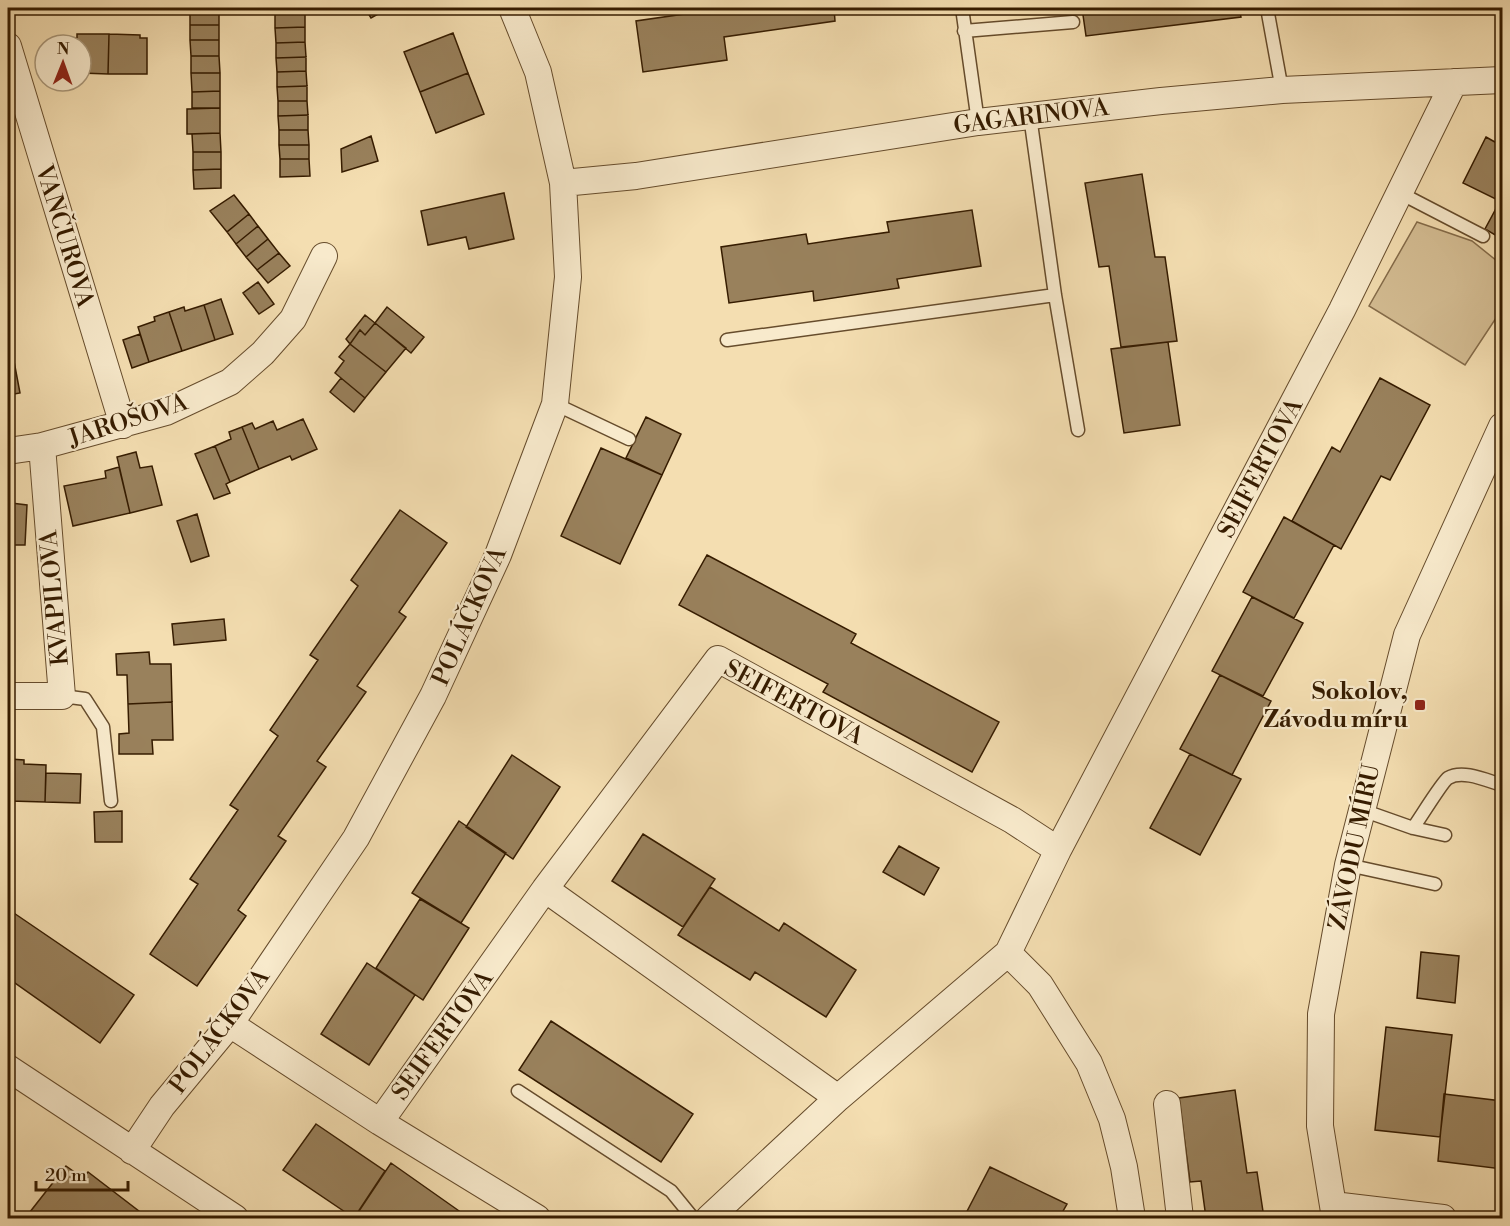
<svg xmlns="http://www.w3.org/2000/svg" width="1510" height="1226" font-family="'Libre Bodoni',serif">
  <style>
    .green { fill: #d4bd93; stroke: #856c4a; stroke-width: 1.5 }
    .building { fill: #99815c; stroke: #361c00; stroke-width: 1.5 }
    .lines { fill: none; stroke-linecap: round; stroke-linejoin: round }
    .lane-casing { stroke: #664c2c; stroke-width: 15 }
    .street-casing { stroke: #664c2c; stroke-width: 28 }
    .lane { stroke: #f8eacc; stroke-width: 12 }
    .street { stroke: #f8eacc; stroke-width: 26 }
    .poi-dot { fill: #8f2418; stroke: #f8eacc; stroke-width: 2 }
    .labels { text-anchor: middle; stroke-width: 4.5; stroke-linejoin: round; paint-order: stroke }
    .street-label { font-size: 24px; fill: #361c00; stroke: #f8eacc }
    .poi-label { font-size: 24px; font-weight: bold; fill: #361c00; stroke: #f8eacc; text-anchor: end }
  </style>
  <rect width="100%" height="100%" fill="#f4deb1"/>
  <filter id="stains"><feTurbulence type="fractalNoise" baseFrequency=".00333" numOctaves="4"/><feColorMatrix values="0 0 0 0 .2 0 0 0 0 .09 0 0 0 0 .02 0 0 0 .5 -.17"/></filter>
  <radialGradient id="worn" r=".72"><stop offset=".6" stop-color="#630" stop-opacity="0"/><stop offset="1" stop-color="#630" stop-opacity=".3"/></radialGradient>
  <path class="green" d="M1417,222L1472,241L1502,265V309L1465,365L1369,306Z"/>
  <path class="building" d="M190,8H219V9H190Z
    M275,8H304L305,13L275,14Z
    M365,8H389L371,18Z
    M719,8H834L835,21L724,37L727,60L643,72L636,21L719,9Z
    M1082,8H1239L1241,17L1086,36Z
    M190,9H219V25H190Z
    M305,13V27L275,28V14Z
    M190,25H219V40H190Z
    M305,27V42L276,43L275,28Z
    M453,33L468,73L420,92L404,52Z
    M77,34H109L108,74L81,73V45H70V38H77Z
    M109,34L140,35V38H147V74H108Z
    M190,40H219V56H191Z
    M305,42L306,57L276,58V43Z
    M191,56H219L220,73H191Z
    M306,57V71L277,72L276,58Z
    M306,71L307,86L277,87V72Z
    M191,73H220V91L192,92Z
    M468,73L484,114L436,133L420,92Z
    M307,86V101H278L277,87Z
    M220,91V108H192V92Z
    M278,101H307L308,115L278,116Z
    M220,108V133L187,134V109Z
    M308,115V130H279L278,116Z
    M8,122H10L11,153H8Z
    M279,130H308L309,145H279Z
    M220,133L221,152H193L192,134Z
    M371,136L378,161L342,172L341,149Z
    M1486,137L1502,146V239L1485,229L1500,201L1463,183Z
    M279,145H309V159H280Z
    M193,152H221V169L193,170Z
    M280,159H309L310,176L280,177Z
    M221,169V188L194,189L193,170Z
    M1142,174L1155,257H1165L1177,341L1121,347L1109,266L1099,267L1085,183Z
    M504,193L514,239L469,249L466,237L428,245L421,211Z
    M234,195L249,214L227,232L210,211Z
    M972,210L981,266L897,279L899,288L814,301L813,291L729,303L721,247L806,234L808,244L847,238L889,232L887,222Z
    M249,214L258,226L236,244L227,232Z
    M258,226L268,239L246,257L236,244Z
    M268,239L279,253L257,270L246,257Z
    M279,253L290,266L268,283L257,270Z
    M258,282L274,304L259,314L243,293Z
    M221,299L233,334L215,340L204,305Z
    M204,305L215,340L182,351L169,312L184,307L185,311Z
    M387,307L424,337L411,353L375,323Z
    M169,312L182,351L149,362L138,327L155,321L154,317Z
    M365,315L375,323L365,335L360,330L350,344L346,339Z
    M375,323L406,348L386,372L350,344L360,330L365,335Z
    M140,334L149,362L132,368L123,340Z
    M1168,342L1180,425L1124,433L1111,349Z
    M350,344L386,372L365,398L335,373L344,361L339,357Z
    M13,356L20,393L8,395V357Z
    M341,378L365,398L354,412L330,392Z
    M1380,378L1430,405L1390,480L1381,476L1341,549L1292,521L1332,447L1340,452Z
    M646,417L681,434L662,475L626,458Z
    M303,419L317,449L292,460L290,456L259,469L242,427L252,423L255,429L273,421L277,430Z
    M242,427L259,469L230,482L215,446L231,439L229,432Z
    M215,446L230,482L226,484L230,493L214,499L195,454Z
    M601,448L662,475L620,564L561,536Z
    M136,452L140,468L152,466L162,505L130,513L117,457Z
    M119,467L130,513L73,526L64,486L106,478L105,471Z
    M8,503H11L10,542H8Z
    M11,503L27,505L25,545H9Z
    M400,510L447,543L399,612L406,617L357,686L366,692L317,761L326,767L278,836L286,841L238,910L246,916L197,986L150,954L198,884L190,879L238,810L230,805L278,736L270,730L318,660L310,655L358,586L351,580Z
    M197,514L209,556L191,562L177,521Z
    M1284,517L1334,545L1294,618L1243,592Z
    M707,555L856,634L851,643L999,722L972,772L823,692L828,684L679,605Z
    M1252,597L1303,623L1263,696L1212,671Z
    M224,619L226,640L174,645L172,624Z
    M149,652L150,664H171L172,702L128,704L127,675H117L116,654Z
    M1220,675L1271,701L1232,775L1180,749Z
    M172,702L173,740H152L153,754H119V734L129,733L128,704Z
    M1190,754L1241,779L1200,855L1150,828Z
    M512,755L560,787L513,859L466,827Z
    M8,759H10V801H8Z
    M10,759L24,760V764L46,765L45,802L10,801Z
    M46,773L81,774L80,803L45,802Z
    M122,811V842H95L94,812Z
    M459,821L506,853L461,923L412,893Z
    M643,834L715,879L683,927L612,881Z
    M899,846L939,868L924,895L883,872Z
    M710,887L779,931L784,923L856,970L826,1017L755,972L750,980L678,935Z
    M420,899L469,928L423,1000L376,968Z
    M8,909L134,995L100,1043L8,978Z
    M1421,952L1459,956L1455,1003L1417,998Z
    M367,963L415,995L369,1065L321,1034Z
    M551,1021L693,1114L661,1162L519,1070Z
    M1386,1027L1452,1035L1440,1137L1375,1130Z
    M1235,1090L1247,1173L1257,1172L1264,1218H1206L1201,1181L1190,1182L1179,1098Z
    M1444,1094L1502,1101V1169L1438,1161Z
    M316,1124L385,1171L354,1218L283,1170Z
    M391,1163L462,1213L457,1218H370L359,1211Z
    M66,1166L83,1178L88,1172L148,1218H29L26,1217Z
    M990,1167L1067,1204L1059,1218H949L952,1212L964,1217Z"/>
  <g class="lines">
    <g class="lane-casing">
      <path id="lane" d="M962,8L978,122
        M1267,8L1282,90
        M964,31L1073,22
        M1030,116L1055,295L1078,430
        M1400,193L1483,236
        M727,340L1055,295
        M555,404L629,439
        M62,696L85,699L103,727L111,801
        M1362,810L1413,828L1445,835
        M1413,828C1419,820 1442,782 1448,778C1463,769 1488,781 1502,785
        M1348,865L1435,884
        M518,1091L671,1191L693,1218"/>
    </g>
    <g class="street-casing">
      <path id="street" d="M8,46L123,425
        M563,183L636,176L978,122L1161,101L1282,90L1502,80
        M8,451L42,446L166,412L230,382L263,353L293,319L324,256
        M8,696H62L42,446
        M545,889L838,1098
        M1008,953L1040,985L1089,1063L1112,1119L1124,1167L1132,1218
        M230,1024L380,1122L537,1218
        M8,1068L235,1218
        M1167,1104L1180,1218
        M380,1122L545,889L718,659L1012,820L1058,850
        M132,1151L162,1106L230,1024L356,838L433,696L498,555L555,404L568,277L563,183L538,72L512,8
        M1333,1205L1443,1218
        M709,1218L838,1098L1008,953L1058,850L1342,310L1454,82
        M1335,1218L1320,1126L1321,1014L1348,865L1407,635L1502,426"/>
    </g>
    <use href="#lane" class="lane"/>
    <use href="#street" class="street"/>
  </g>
  <rect class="poi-dot" x="1414" y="699" width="12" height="12" rx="3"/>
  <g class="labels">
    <g class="street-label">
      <text transform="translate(1031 116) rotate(-7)" y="8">GAGARINOVA</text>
      <text transform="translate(65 236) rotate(73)" y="8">VANČUROVA</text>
      <text transform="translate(128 420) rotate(-18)" y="8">JAROŠOVA</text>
      <text transform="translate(1260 468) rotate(-62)" y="8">SEIFERTOVA</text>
      <text transform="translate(54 598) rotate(-95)" y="8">KVAPILOVA</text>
      <text transform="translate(469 616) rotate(-66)" y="8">POLÁČKOVA</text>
      <text transform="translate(794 702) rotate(28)" y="8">SEIFERTOVA</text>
      <text transform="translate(1354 847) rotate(-78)" y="8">ZÁVODU MÍRU</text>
      <text transform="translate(219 1031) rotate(-53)" y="8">POLÁČKOVA</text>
      <text transform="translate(442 1035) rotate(-54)" y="8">SEIFERTOVA</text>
    </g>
    <g class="poi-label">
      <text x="1408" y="699">Sokolov,<tspan x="1408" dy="28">Závodu míru</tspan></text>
    </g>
  </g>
  <rect width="1510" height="1226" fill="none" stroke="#f4deb1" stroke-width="30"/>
  <rect x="9" y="9" width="1492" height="1208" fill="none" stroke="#361c00" stroke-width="3"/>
  <rect x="15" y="15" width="1480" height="1196" fill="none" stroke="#361c00" stroke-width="1.5"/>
  <g transform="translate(63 63) rotate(1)"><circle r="28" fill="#f8eacc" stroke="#aa987a" stroke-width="1.5"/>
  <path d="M0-4.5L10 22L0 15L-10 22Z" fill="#8f2418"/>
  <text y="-9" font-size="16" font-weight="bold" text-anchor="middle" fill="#361c00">N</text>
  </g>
  <path d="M36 1181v9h92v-9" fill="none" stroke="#361c00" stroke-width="3"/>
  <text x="45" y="1181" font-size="18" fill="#361c00" stroke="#f8eacc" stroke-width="4.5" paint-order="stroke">20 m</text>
  <rect width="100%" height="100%" filter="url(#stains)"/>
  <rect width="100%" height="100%" fill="url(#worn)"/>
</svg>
